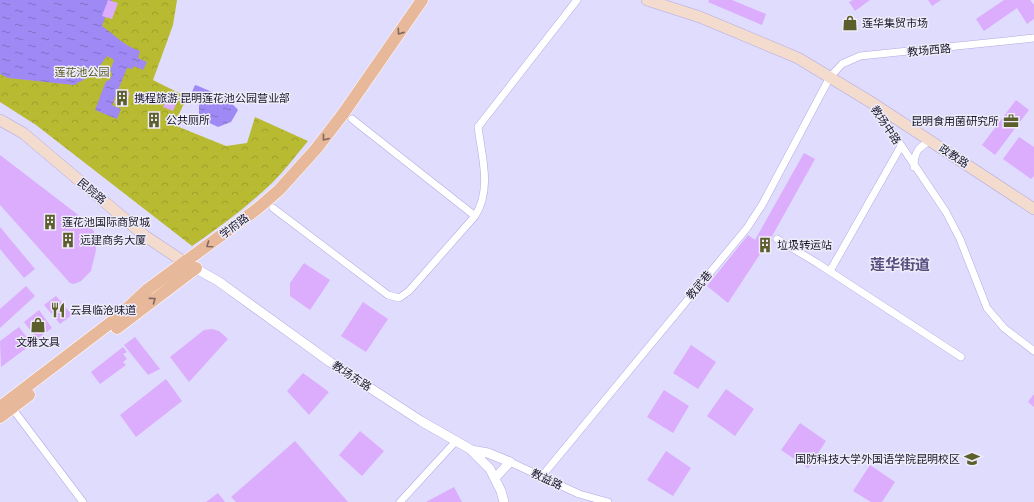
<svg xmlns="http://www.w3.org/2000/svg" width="1034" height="502" font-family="Raleway,'Noto Sans SC',sans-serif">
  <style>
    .forest { fill: url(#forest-crowns) }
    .water { fill: url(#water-ripples) }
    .building { fill: #dcacfd }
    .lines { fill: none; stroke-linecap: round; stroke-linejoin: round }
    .minor-casing { stroke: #b2aae1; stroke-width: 8 }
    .tertiary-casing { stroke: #b2aae1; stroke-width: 10 }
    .secondary-casing { stroke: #b2aae1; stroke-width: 12 }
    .primary-casing { stroke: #fff; stroke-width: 13 }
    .minor { stroke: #fff; stroke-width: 7 }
    .tertiary { stroke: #fff; stroke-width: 9 }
    .secondary { stroke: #f3dccd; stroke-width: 11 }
    .primary { stroke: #e8b89b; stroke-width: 12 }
    .oneway { stroke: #816863 }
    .labels { text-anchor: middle; stroke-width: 3; stroke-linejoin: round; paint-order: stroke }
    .poi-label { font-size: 11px; fill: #1a172b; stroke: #edecf8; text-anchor: start }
    .street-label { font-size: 11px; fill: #1a172b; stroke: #edecf8 }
    .park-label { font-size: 11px; fill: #565824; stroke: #edecf8 }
    .district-label { font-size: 15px; font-weight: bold; fill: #584f80; stroke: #edecf8 }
  </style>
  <defs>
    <pattern id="forest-crowns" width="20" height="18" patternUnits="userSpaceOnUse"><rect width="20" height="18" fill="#b8bb31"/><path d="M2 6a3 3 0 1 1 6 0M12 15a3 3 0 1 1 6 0" fill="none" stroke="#9ea02c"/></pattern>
    <pattern id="water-ripples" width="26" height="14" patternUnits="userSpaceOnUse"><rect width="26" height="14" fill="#9f8af5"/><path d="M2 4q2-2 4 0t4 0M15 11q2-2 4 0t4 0" fill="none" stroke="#8170c7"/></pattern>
  </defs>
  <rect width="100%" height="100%" fill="#e0dcfe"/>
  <path class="forest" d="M0,0H177L173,25L153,80L187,97L174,125L226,146L247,143L255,117L308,141C296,155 285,170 272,183C247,207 220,227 192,246L36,125L0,102Z"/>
  <path class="water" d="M0,0H112L102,26C115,35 124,46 140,51L138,58L147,62L143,70L134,66L132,69L127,68L112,105L121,109L117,119L95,110L106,81L110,80L112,74L110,70L114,60L107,56L94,74L74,85L8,78L0,74Z
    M195,85C207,89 231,100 238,110L231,122L218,127L199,118V104L192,92Z"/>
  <path class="building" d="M108,0L118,3L112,19L102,16Z
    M709,0H732L766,14L762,25L708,2Z
    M853,0H870L855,11L849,2Z
    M928,0H941L932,6Z
    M1004,0H1030L1034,5V19L1027,24L1017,8L984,31L976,19Z
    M120,89L130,93L125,107L114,103Z
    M169,94L179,98L173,111L163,107Z
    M1016,100L1029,110L995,155L982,145Z
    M152,114L160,117L157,126L149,123Z
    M1019,137L1034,147V176L1031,179L1003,159Z
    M804,153L815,159L771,238L765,235L772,240L767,250L764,248L728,303L707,286L748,235L755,240Z
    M0,155L77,214L94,231L96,250L91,271L81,281L74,284L70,283L0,205Z
    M0,227L35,269L24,278L0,249Z
    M304,263L330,280L310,310L290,296V283Z
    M26,286L35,296L0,328V309Z
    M56,296L72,315L60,324L44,305Z
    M363,302L388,319L366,352L341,336Z
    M39,310L52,328L37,339L24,322Z
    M19,327L32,344L1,367L0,341Z
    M212,329L219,331L228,339L189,382L170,357L204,330Z
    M135,337L160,369L148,375L124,345Z
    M691,345L716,362L698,389L673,373Z
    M123,347L127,352L123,354L127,359L123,362L126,365L100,384L91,372Z
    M303,373L329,392L309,415L287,391Z
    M166,379L182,401L136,437L120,415Z
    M726,389L754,409L735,436L707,416Z
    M664,390L689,406L673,433L647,417Z
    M1034,394V407L1028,402Z
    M800,423L826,441L808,468L781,450Z
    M360,431L384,451L362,476L339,455Z
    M295,441L348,502H236L231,497Z
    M666,451L691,468L673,496L647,480Z
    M870,465L895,482L882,502H871L853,491Z
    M454,487L462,502H426Z
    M218,493L225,502H206Z"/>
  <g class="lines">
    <g class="minor-casing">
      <path id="minor" d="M876,108L946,212L960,239L987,308L1004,328L1034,351
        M352,119L475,216
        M914,167C914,153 918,147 930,141
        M273,208L388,295L399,298L409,291L475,216C492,190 482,157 478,127L577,0
        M777,239L817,263L961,357
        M830,271L901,146
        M12,408L83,502
        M510,462L579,494L608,502
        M542,476L747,228L762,205L830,77L842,64L860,56L1034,38
        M400,502L456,441"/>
    </g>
    <g class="tertiary-casing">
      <path id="tertiary" d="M191,266L218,281L330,362L421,421L470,449L490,469L501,491L504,502
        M471,450L488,453L510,462L495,478"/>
    </g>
    <g class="secondary-casing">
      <path id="secondary" d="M647,0L700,17L798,58L874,104L1034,209
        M0,120L23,133L145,236L184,262"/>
    </g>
    <g class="primary-casing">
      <path id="primary" d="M117,328L196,268
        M0,407L118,317L148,289L257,209L279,190L316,149L343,114L422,0
        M0,417L29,395"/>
    </g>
    <use href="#minor" class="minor"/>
    <use href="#tertiary" class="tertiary"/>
    <use href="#secondary" class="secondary"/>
    <use href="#primary" class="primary"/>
  </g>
  <defs><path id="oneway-chevron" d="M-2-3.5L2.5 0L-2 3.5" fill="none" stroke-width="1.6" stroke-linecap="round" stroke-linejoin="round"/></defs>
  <g class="oneway">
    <use href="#oneway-chevron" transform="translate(400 32) rotate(125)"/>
    <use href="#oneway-chevron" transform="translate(325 138) rotate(128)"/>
    <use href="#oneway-chevron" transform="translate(209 245) rotate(145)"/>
    <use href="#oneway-chevron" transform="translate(153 300) rotate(-36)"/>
  </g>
  <defs>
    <g id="shop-bare" transform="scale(1.2)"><path d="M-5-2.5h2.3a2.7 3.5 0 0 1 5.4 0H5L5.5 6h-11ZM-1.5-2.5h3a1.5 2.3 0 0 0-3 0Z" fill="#5c5e2c" stroke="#edecf8" stroke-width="2.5" paint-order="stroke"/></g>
    <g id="building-bare" transform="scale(1.2)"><path d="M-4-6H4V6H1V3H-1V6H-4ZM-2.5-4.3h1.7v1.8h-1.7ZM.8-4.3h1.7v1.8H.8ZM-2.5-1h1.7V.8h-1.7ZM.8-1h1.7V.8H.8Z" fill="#5c5e2c" stroke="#edecf8" stroke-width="2.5" paint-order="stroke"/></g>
    <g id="office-bare" transform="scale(1.2)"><path d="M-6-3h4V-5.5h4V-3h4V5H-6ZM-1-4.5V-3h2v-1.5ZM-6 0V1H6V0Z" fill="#5c5e2c" stroke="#edecf8" stroke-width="2.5" paint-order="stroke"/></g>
    <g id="restaurant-bare" transform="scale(1.2)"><path d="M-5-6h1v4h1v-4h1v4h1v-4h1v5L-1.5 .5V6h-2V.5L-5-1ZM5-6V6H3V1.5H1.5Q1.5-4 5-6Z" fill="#5c5e2c" stroke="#edecf8" stroke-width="2.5" paint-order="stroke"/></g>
    <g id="university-bare" transform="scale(1.2)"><path d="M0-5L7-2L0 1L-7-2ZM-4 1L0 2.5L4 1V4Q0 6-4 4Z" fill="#5c5e2c" stroke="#edecf8" stroke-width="2.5" paint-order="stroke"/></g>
  </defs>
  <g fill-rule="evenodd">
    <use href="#shop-bare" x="850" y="23"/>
    <use href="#building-bare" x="122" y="98"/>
    <use href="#building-bare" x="154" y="120"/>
    <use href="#office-bare" x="1011" y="121"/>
    <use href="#building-bare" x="50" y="222"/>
    <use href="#building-bare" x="68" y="240"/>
    <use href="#building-bare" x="765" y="245"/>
    <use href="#restaurant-bare" x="58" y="310"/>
    <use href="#shop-bare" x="38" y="325"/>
    <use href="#university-bare" x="972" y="459"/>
  </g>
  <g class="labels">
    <g class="poi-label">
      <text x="862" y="27">莲华集贸市场</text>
      <text x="134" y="102">携程旅游·昆明莲花池公园营业部</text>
      <text x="166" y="124">公共厕所</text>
      <text x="999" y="125" text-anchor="end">昆明食用菌研究所</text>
      <text x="62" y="226">莲花池国际商贸城</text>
      <text x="80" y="244">远建商务大厦</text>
      <text x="777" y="249">垃圾转运站</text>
      <text x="70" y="314">云县临沧味道</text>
      <text x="38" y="346" text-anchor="middle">文雅文具</text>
      <text x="960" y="463" text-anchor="end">国防科技大学外国语学院昆明校区</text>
    </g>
    <g class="street-label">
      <text transform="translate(929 50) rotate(-5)" y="4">教场西路</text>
      <text transform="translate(886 125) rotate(56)" y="4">教场中路</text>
      <text transform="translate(954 156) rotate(33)" y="4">政教路</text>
      <text transform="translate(92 191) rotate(40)" y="4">民院路</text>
      <text transform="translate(234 226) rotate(-37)" y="4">学府路</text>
      <text transform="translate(699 285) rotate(-50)" y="4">教武巷</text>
      <text transform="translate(352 376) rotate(33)" y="4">教场东路</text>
      <text transform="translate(547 479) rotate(25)" y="4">教益路</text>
    </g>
    <g class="park-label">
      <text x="82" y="76">莲花池公园</text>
    </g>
    <g class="district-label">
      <text x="900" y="270">莲华街道</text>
    </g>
  </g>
</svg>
